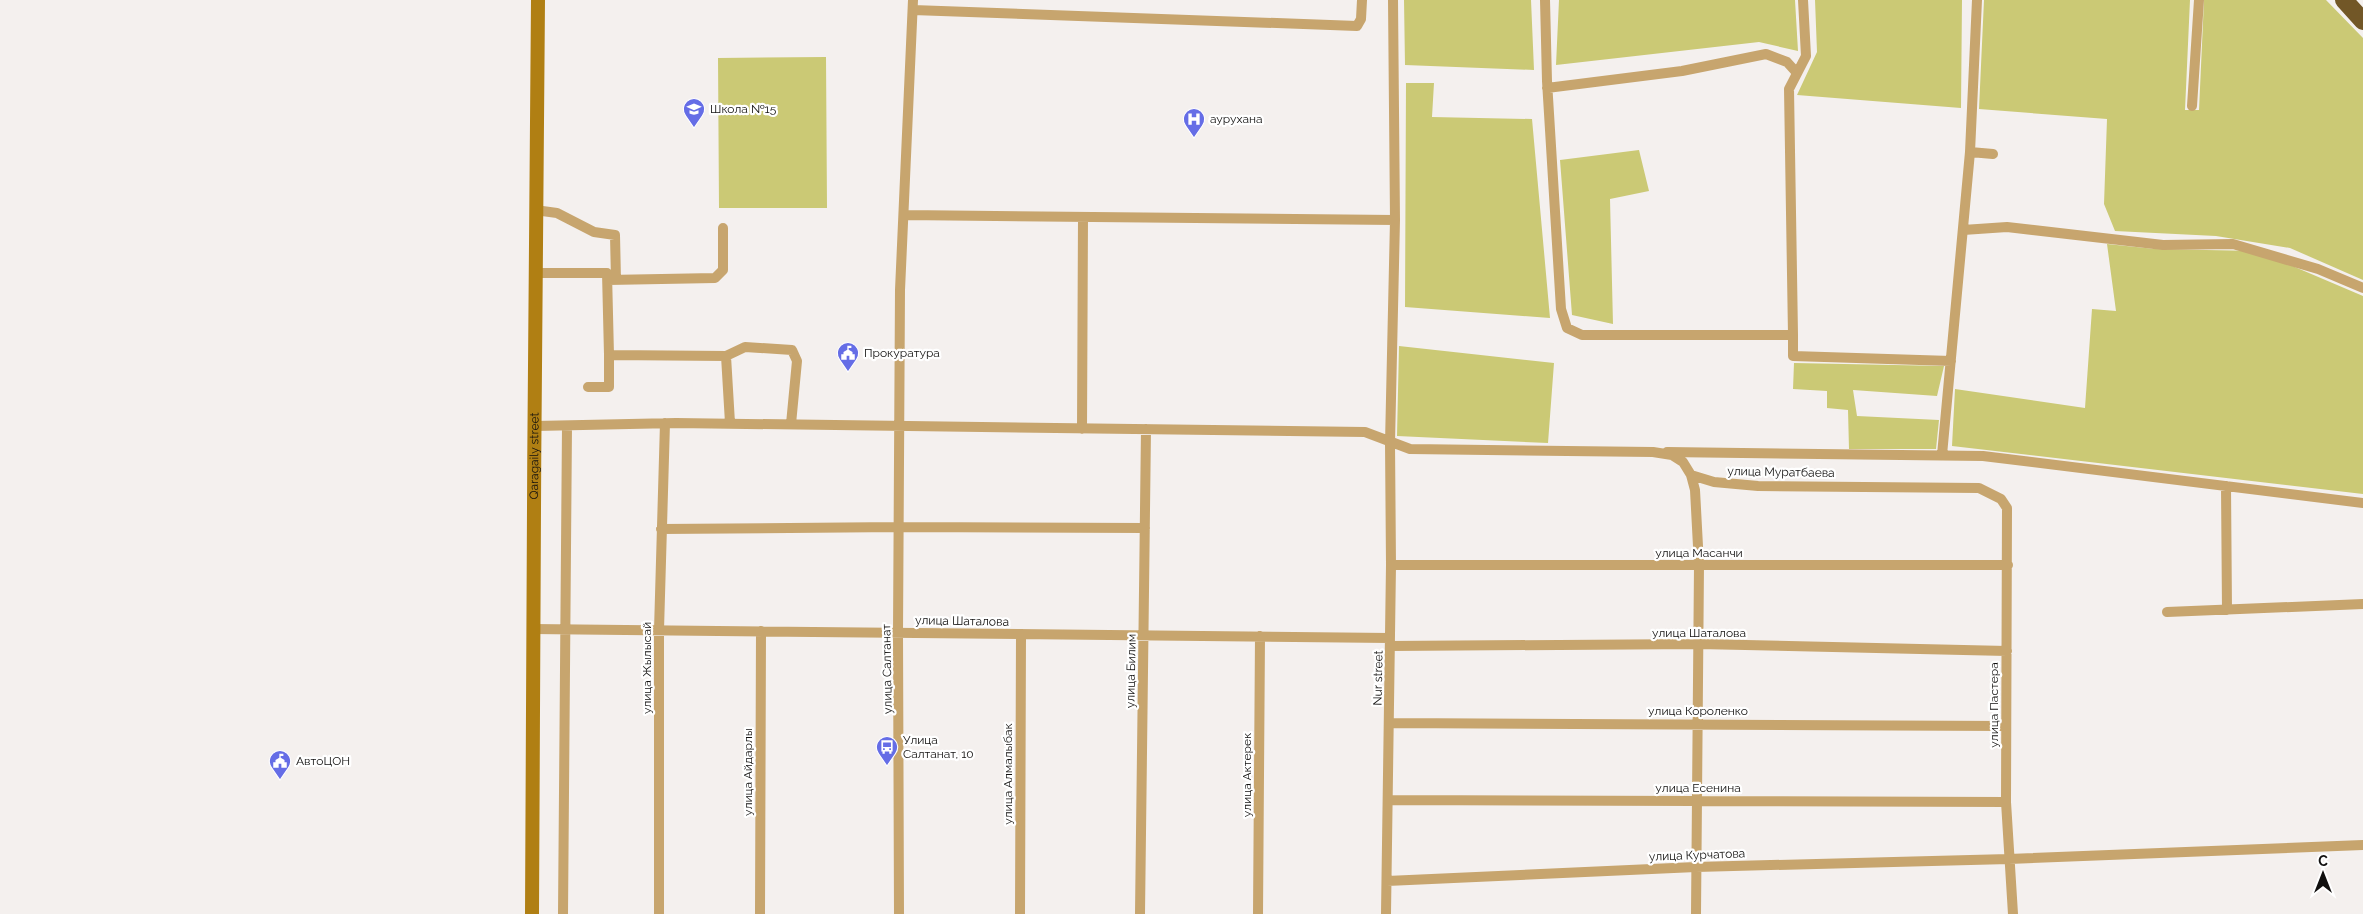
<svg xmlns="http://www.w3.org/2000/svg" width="2363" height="914" font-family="Raleway,sans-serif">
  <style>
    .green { fill: #cbc975 }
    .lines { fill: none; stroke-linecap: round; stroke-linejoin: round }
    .street { stroke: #c7a56e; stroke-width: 10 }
    .secondary { stroke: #b07f13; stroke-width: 14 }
    .highway { stroke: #725727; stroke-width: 18 }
    .labels { text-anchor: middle; stroke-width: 4.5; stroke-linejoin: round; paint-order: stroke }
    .poi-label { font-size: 12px; fill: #11100f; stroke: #fff; text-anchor: start }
    .street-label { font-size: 12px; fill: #11100f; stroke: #fff }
  </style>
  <rect width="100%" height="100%" fill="#f4f0ee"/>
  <path class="green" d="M1404,0H1531L1534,70L1405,65Z
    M1559,0H1795L1798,51L1759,42L1556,65Z
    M1815,0H1962L1961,108L1797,95L1817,52Z
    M1984,0H2190L2185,110H2199L2204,0H2326L2363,38V280L2290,248L2216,236L2115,231L2104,204L2107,119L1979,109Z
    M826,57L827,208H719L718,58Z
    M1406,83H1434L1432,117L1532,119L1550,318L1405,307Z
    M1639,150L1649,191L1610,199L1613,324L1572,315L1560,160Z
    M2107,244L2155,249L2257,251L2363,296V494L1952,446L1955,389L2085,408L2092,309L2116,311Z
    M1399,346L1554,363L1548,443L1397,436Z
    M1794,363L1944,366L1937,396L1853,390L1857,416L1939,420L1936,449H1849L1848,410L1827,408V391L1793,389Z"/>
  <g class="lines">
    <path class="street" d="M1545,0L1547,81L1561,309L1567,328L1582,335H1793V356L1951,361
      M913,10L1357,26L1361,19L1362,0
      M1547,88L1682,71L1766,54L1787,62L1797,73
      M2192,106L2199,0
      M1970,152L1977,0
      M535,210L557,213L594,232L615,235L616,280
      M904,215L1395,220
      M1963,230L2007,227L2163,245L2233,244L2318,269L2363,288
      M534,273H607L609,355L726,356L730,423
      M608,280L715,278L723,270V228
      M1793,335L1789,89L1806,56L1803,0
      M726,356L745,347L792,350L797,361L791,424
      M588,387H609V355
      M536,426L676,423L1365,432L1410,449L1653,452L1672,455L1683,462L1691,475L1714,482L1758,486L1979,488L2001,499L2007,508L2006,802L2013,914
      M1082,429L1083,217
      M1667,452L1983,456L2363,503
      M1942,455L1970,152L1993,154
      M1691,475L1695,490L1699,565L1696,914
      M2226,486L2227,610
      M661,529L899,527L1145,528
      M1391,565H2008
      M2167,612L2363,604
      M533,629L1390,638
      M1390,646L1699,644L2007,651
      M1390,723L2005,726
      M1389,800L2006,802
      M1387,881L1696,867L2009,859L2363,845
      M563,914L567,426
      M659,914V630L665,423
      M760,914L761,631
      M899,914L898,633L900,290L913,0
      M1020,914L1021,634
      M1140,914L1146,429
      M1258,914L1260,636
      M1386,914L1391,565L1390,443L1395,220L1393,0"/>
    <path class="secondary" id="s1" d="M532,914C534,609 534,305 538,0"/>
    <path class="highway" d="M2344,0L2363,21"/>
  </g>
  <defs>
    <g id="school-pin" transform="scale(1.125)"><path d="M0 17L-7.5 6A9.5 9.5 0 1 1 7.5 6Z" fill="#656de6" stroke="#fff"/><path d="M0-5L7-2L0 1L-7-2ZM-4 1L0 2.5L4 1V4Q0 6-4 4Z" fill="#fff"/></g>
    <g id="hospital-pin" transform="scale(1.125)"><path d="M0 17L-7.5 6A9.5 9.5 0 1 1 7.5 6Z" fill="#656de6" stroke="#fff"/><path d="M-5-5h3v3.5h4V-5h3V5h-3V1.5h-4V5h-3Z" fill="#fff"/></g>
    <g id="civic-pin" transform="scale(1.125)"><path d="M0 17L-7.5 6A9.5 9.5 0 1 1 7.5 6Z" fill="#656de6" stroke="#fff"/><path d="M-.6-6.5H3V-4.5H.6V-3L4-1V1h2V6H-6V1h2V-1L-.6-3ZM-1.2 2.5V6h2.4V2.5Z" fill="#fff"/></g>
    <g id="bus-pin" transform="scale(1.125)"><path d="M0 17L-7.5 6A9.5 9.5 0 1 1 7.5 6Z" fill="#656de6" stroke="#fff"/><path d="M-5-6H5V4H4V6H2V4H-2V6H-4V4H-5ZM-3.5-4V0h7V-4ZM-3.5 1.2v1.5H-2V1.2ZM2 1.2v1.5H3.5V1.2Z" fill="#fff"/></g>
  </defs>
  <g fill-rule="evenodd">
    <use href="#school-pin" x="694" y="109"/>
    <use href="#hospital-pin" x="1194" y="119"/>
    <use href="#civic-pin" x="848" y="353"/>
    <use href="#bus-pin" x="887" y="747"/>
    <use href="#civic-pin" x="280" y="761"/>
  </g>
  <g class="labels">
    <g class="poi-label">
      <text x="710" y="113">Школа №15</text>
      <text x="1210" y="123">аурухана</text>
      <text x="864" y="357">Прокуратура</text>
      <text x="903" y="744">Улица<tspan x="903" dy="14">Салтанат, 10</tspan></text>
      <text x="296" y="765">АвтоЦОН</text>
    </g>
    <g class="street-label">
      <text dy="4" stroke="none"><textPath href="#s1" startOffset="458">Qaragaily street</textPath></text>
      <text transform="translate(1781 472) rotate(1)" y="4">улица Муратбаева</text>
      <text x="1699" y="557">улица Масанчи</text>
      <text transform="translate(962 621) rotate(1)" y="4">улица Шаталова</text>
      <text x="1699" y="637">улица Шаталова</text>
      <text transform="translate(647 668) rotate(-90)" y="4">улица Жылысай</text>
      <text transform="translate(887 669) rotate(-91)" y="4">улица Салтанат</text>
      <text transform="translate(1131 671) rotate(-89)" y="4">улица Билим</text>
      <text transform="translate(1378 678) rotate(-89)" y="4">Nur street</text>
      <text transform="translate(1994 705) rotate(-90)" y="4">улица Пастера</text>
      <text x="1698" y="715">улица Короленко</text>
      <text transform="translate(748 772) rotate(-90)" y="4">улица Айдарлы</text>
      <text transform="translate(1008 774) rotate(-90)" y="4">улица Алмалыбак</text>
      <text transform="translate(1247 775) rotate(-90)" y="4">улица Актерек</text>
      <text x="1698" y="792">улица Есенина</text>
      <text transform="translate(1697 855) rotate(-2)" y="4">улица Курчатова</text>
    </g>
  </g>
  <g transform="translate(2323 874)" stroke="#ffffff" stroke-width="4" paint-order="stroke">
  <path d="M0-4L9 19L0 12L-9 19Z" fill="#11100f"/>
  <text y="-8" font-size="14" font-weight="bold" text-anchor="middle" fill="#11100f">С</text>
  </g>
</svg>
